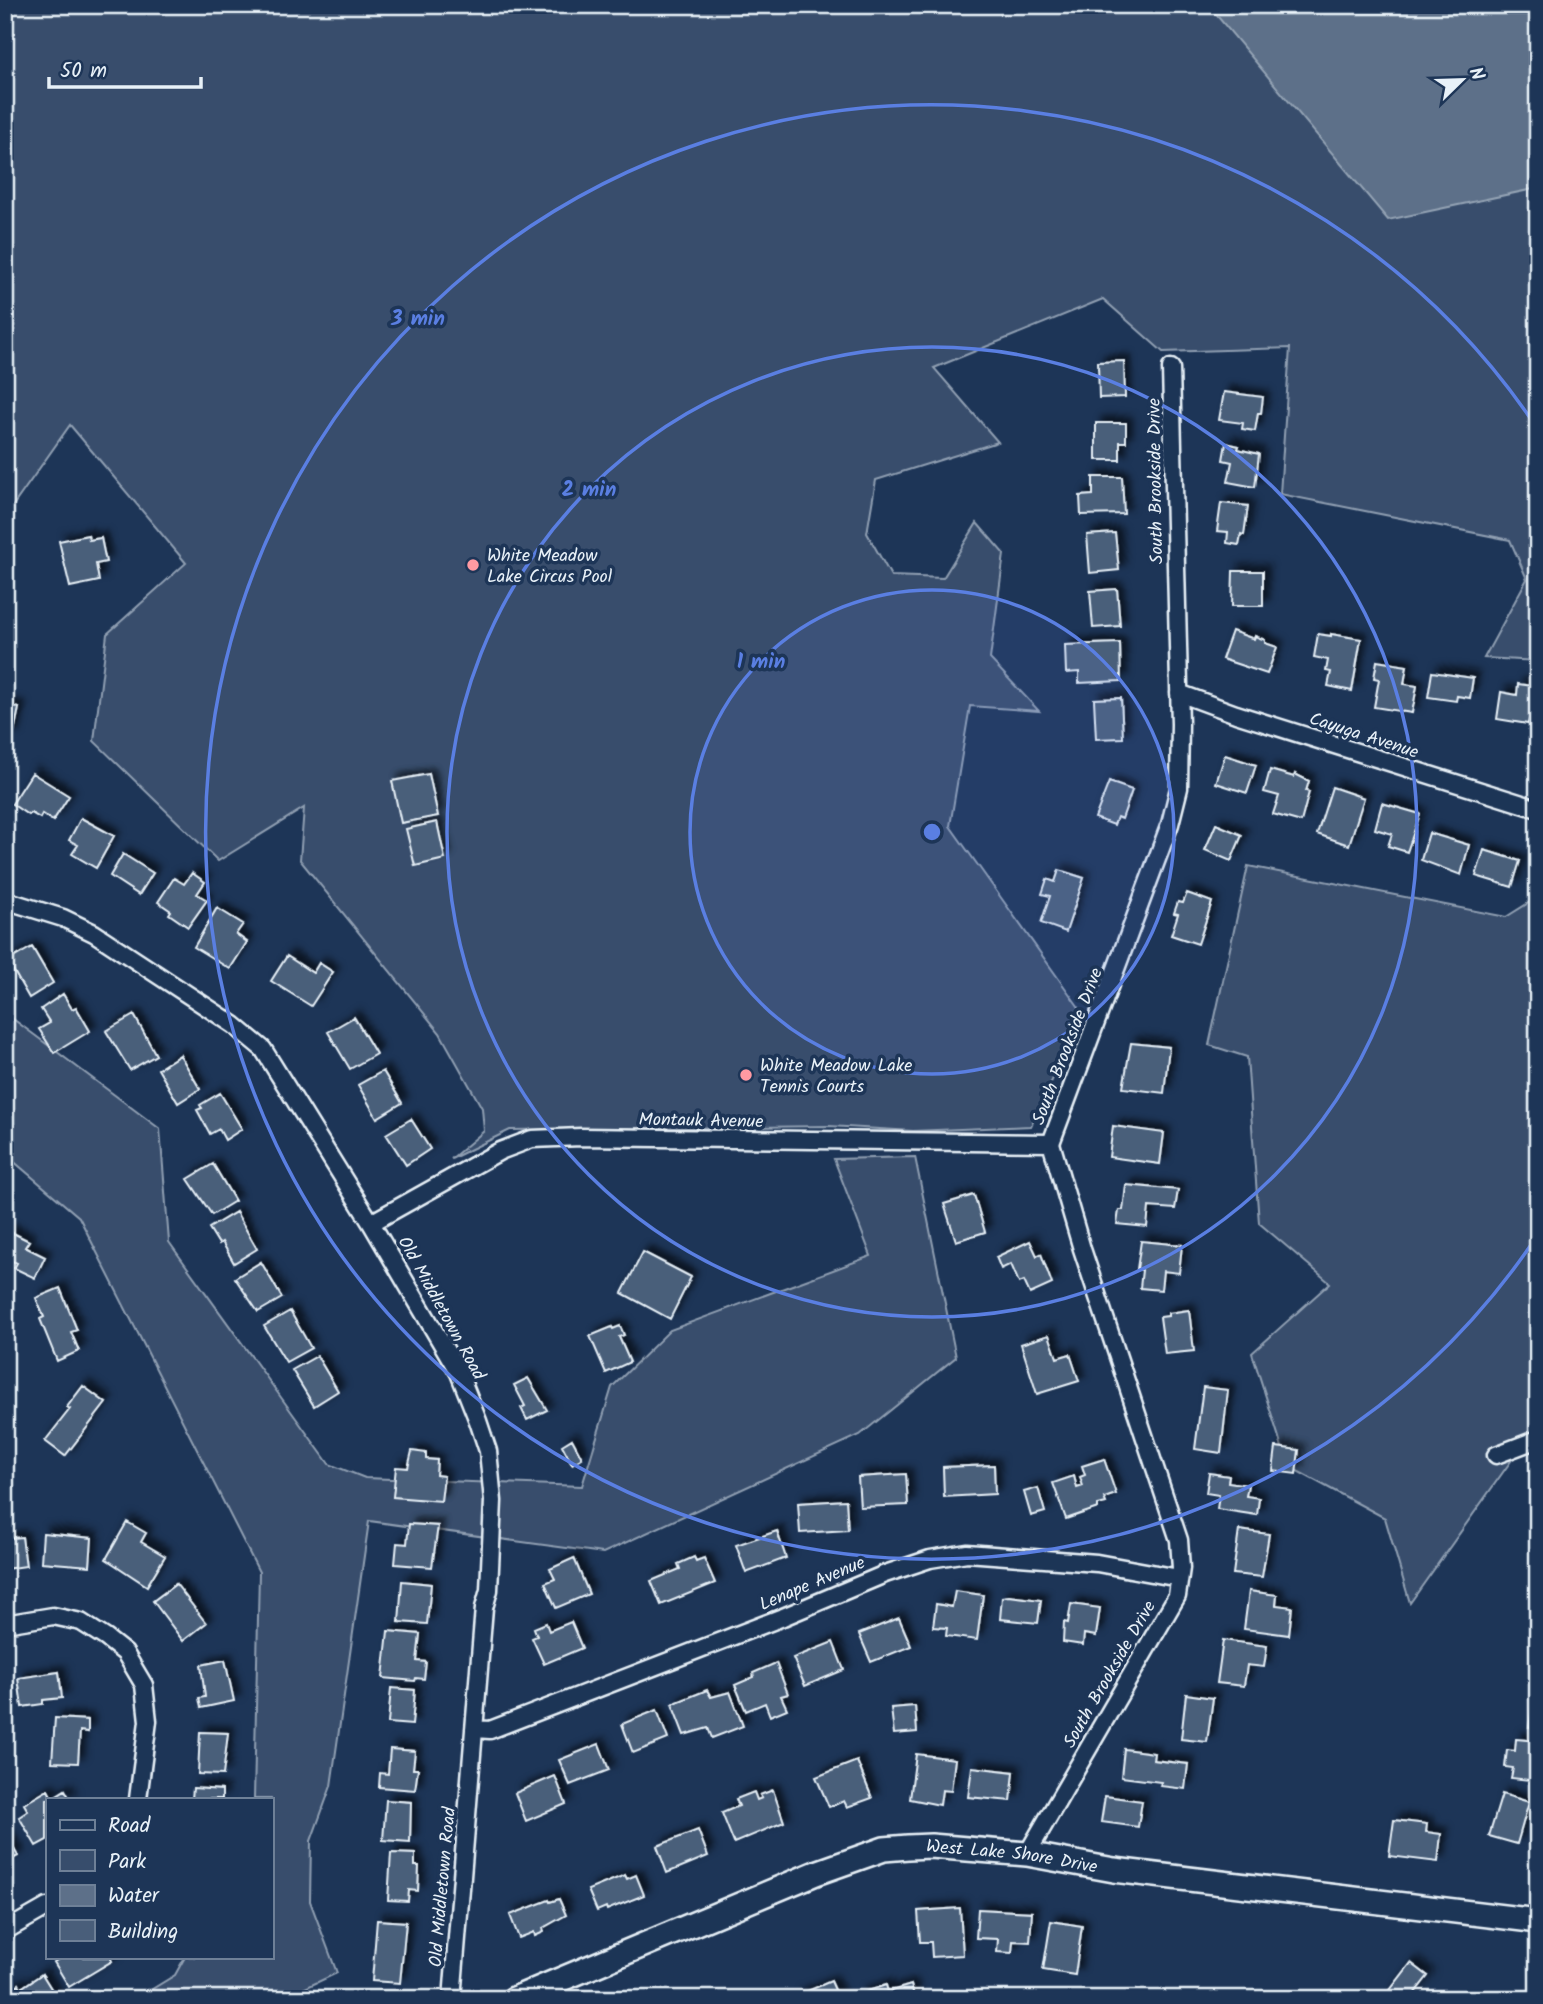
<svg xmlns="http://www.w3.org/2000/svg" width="1543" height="2004" font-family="Kalam,sans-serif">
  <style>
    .green { fill: #374d6c; stroke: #909fb2; stroke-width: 2 }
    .water { fill: #5d7089; stroke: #95a4b5; stroke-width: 2 }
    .building { fill: #495e7a; stroke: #e8f1f8; stroke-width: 2; filter: url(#shadow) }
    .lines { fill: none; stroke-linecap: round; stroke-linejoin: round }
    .street-casing { stroke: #e8f1f8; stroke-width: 21 }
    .secondary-casing { stroke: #e8f1f8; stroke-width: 28 }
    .street { stroke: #1d3557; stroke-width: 16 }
    .secondary { stroke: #1d3557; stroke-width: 23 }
    .ring { fill: none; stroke: #5a7fe2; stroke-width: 3.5 }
    .poi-dot { fill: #ff9aa2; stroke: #1d3557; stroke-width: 2.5 }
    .labels { text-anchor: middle; stroke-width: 7; stroke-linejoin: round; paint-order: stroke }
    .street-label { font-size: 18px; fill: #e8f1f8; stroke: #1d3557 }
    .poi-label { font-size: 18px; fill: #e8f1f8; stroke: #1d3557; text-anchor: start }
    .centre { fill: #5a7fe2; stroke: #1d3557; stroke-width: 3.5 }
    .ring-label { font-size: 21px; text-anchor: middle; font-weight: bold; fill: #5a7fe2; stroke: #1d3557; stroke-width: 7; stroke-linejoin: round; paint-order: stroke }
  </style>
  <defs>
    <filter id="shadow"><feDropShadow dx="6" dy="-6" stdDeviation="3.5" flood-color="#0009"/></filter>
  </defs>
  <rect width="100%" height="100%" fill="#1d3557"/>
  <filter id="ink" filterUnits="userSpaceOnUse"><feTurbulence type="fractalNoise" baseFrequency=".0143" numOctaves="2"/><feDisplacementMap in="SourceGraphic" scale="14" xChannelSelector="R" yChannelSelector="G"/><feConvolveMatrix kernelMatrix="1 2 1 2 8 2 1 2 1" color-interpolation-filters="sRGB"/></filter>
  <g filter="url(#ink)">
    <path class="green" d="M5,5H1538V661L1484,658L1527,579L1510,540L1280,494L1290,348L1163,352L1103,299L934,368L998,442L876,480L867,533L891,576L943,578L977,523L1004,554L990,659L1039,711L970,706L950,826L1083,1013L1031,1126L913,1131L829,1126L510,1130L451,1159L484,1131L482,1108L440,1033L300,860L304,808L218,861L94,741L107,634L186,563L70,425L5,517Z
      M1248,866L1506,917L1538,897V1133L1531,1145L1538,1164V1423L1410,1603L1385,1518L1288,1466L1252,1353L1330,1283L1259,1223L1247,1057L1209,1045Z
      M5,1013L160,1129L169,1242L329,1464L365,1478L582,1486L612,1387L670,1330L871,1256L834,1159L915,1157L956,1357L860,1435L603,1553L369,1521L331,1786L311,1841L310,1901L337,1973L282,1999H136L175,1975L185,1957H271V1799H254L259,1572L79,1217L5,1154Z"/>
    <path class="water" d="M1208,5H1538V188L1388,220Z"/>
    <path class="building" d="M1124,361L1125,397L1099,398L1098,362Z
      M1224,392L1263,397L1261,413H1258L1255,431L1242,429L1243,423L1219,420Z
      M1096,423H1126V442H1120V460H1096Z
      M1226,443L1239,446L1238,449L1259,454L1255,487L1228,482L1232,462L1223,460Z
      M1093,477H1122L1124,514L1081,515L1080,496L1093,495Z
      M1221,503L1248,506L1244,535L1241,534L1239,545L1227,543L1228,532L1217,531Z
      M1115,533L1119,570L1090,573L1087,535Z
      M88,535L89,540L101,538L106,562L96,564L99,581L70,587L59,541Z
      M1233,571H1263V606H1232Z
      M1117,589L1120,626L1093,628L1090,591Z
      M1232,631L1254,639L1255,636L1265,640V643L1277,647L1267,674L1222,659Z
      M1318,634L1331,636V634L1361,639L1352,691L1328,686L1331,672L1326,671L1328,660L1314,657Z
      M1120,643L1121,681L1079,683V672L1066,673L1065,645Z
      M1377,661L1407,666L1404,684L1417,686L1412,713L1374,707L1379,679L1374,678Z
      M1432,672L1473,678L1470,698L1457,696L1456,701L1428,697Z
      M1518,684L1533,686L1532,690L1538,691V721L1529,720L1528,724L1497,719L1501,692L1517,695Z
      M1121,698L1123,738L1096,739L1094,699Z
      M5,705L19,708L13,737L6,736L5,741Z
      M1225,755L1256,765L1247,793L1216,783Z
      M1270,770L1294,777L1295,774L1309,781L1306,791L1309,792L1301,822L1273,814L1279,796L1264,792Z
      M32,773L69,796L53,821L42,814L40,818L31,813L28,815L12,804Z
      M429,774L438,816L401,823L392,781Z
      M1109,782L1132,790L1122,819L1117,817L1114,825L1095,818Z
      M1332,787L1364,798L1349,845L1317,834Z
      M1382,803L1420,814L1407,852L1388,846L1392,834L1375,829Z
      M81,818L114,836L96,868L72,854L78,845L69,840Z
      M437,822L445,859L415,866L406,829Z
      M1216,824L1242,835L1231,861L1205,850Z
      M1429,833L1469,845L1461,875L1421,860Z
      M1484,850L1520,861L1512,887L1476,876Z
      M123,854L153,873L139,895L110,876Z
      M1059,870L1084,878L1066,932L1041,923L1050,896L1042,894L1047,879L1055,882Z
      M192,873L205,882L197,894L207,900L188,927L169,914L171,911L158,902L174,878L184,884Z
      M1187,893L1212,902L1198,944L1171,935L1178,914L1174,913L1178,902L1183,903Z
      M217,908L243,924L236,934L247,942L230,969L194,947Z
      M32,947L53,983L29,998L8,961Z
      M287,956L313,973L319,963L333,972L311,1006L271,981Z
      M63,994L72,1009L76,1007L90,1031L54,1053L39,1029L50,1023L41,1009Z
      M134,1015L156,1055L130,1070L106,1031Z
      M354,1017L376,1054L350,1069L328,1032Z
      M1131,1043L1169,1047L1164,1093L1123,1088Z
      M180,1055L200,1089L178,1103L158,1069Z
      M383,1071L402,1103L377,1118L358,1085Z
      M220,1093L242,1129L225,1140L219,1129L210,1134L197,1110L202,1108L200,1105Z
      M411,1119L430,1149L406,1165L386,1134Z
      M1113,1126L1164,1133L1160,1164L1109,1157Z
      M213,1164L235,1201L212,1215L188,1179Z
      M1126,1185L1178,1190L1175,1209L1149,1207L1147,1227L1117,1224L1119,1210H1123Z
      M974,1195L985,1232L956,1241L944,1204Z
      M236,1212L257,1249L234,1263L222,1242L219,1244L209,1228Z
      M5,1229L29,1241L25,1247L45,1257L35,1278L14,1268L17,1263L5,1258Z
      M1030,1241L1037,1256L1041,1254L1052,1284L1030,1294L1024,1281L1019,1283L1011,1264L1001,1269L996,1257Z
      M1141,1241L1182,1245L1179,1273L1163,1271L1161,1290L1140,1288L1142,1270L1137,1269Z
      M643,1252L691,1277L670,1319L622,1293Z
      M261,1262L282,1298L258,1312L235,1278Z
      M60,1288L77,1330L71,1332L79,1351L57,1361L40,1319L44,1317L36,1298Z
      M1189,1310L1194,1351L1165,1354L1160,1317L1168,1316V1313Z
      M290,1311L311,1348L286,1362L264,1326Z
      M620,1326L624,1335L619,1337L630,1362L606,1373L590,1336L612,1327L613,1329Z
      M1049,1335L1057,1358L1070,1354L1079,1381L1037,1394L1021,1344Z
      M317,1356L338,1391L314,1406L292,1370Z
      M528,1378L547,1410L527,1420L521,1408L525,1406L514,1385Z
      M83,1386L106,1403L65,1456L45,1441L70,1409L67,1407Z
      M1203,1387L1228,1390L1221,1453L1195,1449Z
      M572,1439L582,1458L572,1464L562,1445Z
      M1276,1447L1299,1450L1296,1474L1273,1471Z
      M412,1451L426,1453V1459L437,1460L436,1475L444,1476L441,1501L393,1497L396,1467L408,1468Z
      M1104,1459L1116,1494L1104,1498L1106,1503L1098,1505V1508L1066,1519L1053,1483L1074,1476L1077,1488L1083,1486L1080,1477L1085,1475L1082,1466Z
      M994,1465L995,1494L944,1497L943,1467Z
      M1209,1473L1229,1476L1228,1482L1248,1485L1246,1496L1259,1498L1257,1515L1217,1509L1219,1495L1206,1493Z
      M906,1474L908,1505L860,1507L858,1477Z
      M1038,1488L1045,1512L1031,1516L1024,1492Z
      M846,1500L848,1530L800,1533L798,1503Z
      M127,1522L146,1533L141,1542L165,1556L147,1586L106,1559Z
      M409,1524L438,1526L432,1567L395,1564L397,1543L407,1544Z
      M1239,1530L1269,1534L1262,1577L1233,1574Z
      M777,1531L786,1558L746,1573L736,1545Z
      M43,1533L92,1538L90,1566L41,1562Z
      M22,1537L26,1566L5,1569V1539Z
      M694,1557L696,1561L704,1558L715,1583L661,1605L651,1581L680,1569L678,1564Z
      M574,1558L589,1594L556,1608L545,1583L555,1579L550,1569Z
      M402,1581L431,1584L427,1624L399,1622Z
      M176,1584L206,1623L183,1641L153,1601Z
      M955,1591L983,1595L977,1640L946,1636L947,1628L933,1627L936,1604L952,1607Z
      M1249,1591L1277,1595L1276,1605L1292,1607L1289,1635L1244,1629Z
      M1009,1596L1041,1600L1038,1623L1000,1619L1002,1597Z
      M1071,1604L1100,1608L1096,1636L1084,1634L1083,1645L1063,1642L1064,1622L1068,1623Z
      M899,1618L911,1646L871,1662L859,1634Z
      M571,1622L582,1648L544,1664L532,1638L537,1636L534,1628L546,1623L549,1631Z
      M388,1631L420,1634L417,1661L426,1662L424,1679L416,1678L415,1681L383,1678Z
      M1223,1640L1267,1646L1264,1667L1247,1665L1244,1686L1217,1683Z
      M833,1642L844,1670L805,1686L793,1658Z
      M225,1660L234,1701L201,1708L199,1698L205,1697L201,1665Z
      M776,1663L788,1694L781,1696L787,1709L770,1716L765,1703L746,1711L735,1685L754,1677L753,1673Z
      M59,1672L62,1698L43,1700V1704L22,1707L18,1678Z
      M1535,1686H1538V1728L1529,1727Z
      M391,1688L415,1690L412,1725L388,1723Z
      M707,1690L711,1697L730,1692L743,1726L712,1738L708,1728L684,1735L672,1704Z
      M1186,1694L1213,1698L1207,1742L1181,1739Z
      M915,1706L917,1732L894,1734L891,1708Z
      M657,1710L668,1739L633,1753L622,1724Z
      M55,1718L88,1720V1732L80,1731L78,1763L52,1762Z
      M200,1732L228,1733L223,1775L198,1774Z
      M1516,1739L1538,1741V1781L1511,1778L1513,1768L1505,1767L1507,1750L1515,1751Z
      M599,1744L609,1770L570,1785L559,1760Z
      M390,1749L415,1751L413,1769H418L415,1790L379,1787L380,1773L388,1774Z
      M1124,1749L1154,1753L1153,1760L1188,1764L1185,1789L1160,1786L1161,1782L1121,1777Z
      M916,1754L955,1759L951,1791L942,1790L940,1805L910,1799Z
      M857,1761L872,1798L847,1807L844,1801L829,1807L816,1777Z
      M972,1767L1014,1772L1011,1801L968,1797Z
      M555,1776L566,1804L526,1821L515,1793Z
      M193,1788L222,1790V1799H192Z
      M48,1790L52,1798L65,1790L70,1799H47V1840L36,1846L19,1817L28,1811L24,1804Z
      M773,1790L784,1822L734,1843L722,1813L739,1806L736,1799L754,1792L757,1800L762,1798L760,1795Z
      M1502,1794L1529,1802L1517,1844L1489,1836Z
      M1105,1796L1142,1801L1138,1827L1101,1822Z
      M386,1800L411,1802L410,1842L383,1840Z
      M1394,1820L1427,1824L1426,1832L1441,1834L1438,1862L1389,1856Z
      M698,1830L708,1856L667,1873L657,1846Z
      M5,1834L18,1856L5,1863Z
      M391,1853L415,1854V1866H419L418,1891L409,1890L408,1901L388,1900Z
      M625,1875L627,1879L636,1875L644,1895L607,1910L606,1907L597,1911L588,1890Z
      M559,1899L566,1915L543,1928L544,1932L535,1936L534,1932L519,1938L510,1915L549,1900L550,1902Z
      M960,1908L963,1955L932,1957L931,1942H920L918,1911Z
      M978,1909L1032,1912L1030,1942L1013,1941L1012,1953L997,1952L998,1939L976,1938Z
      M377,1920L406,1922L400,1983L372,1981Z
      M1051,1921L1082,1926L1075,1975L1043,1970Z
      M62,1957H110L112,1961L69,1987L54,1962Z
      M1411,1963L1428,1976L1410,1999H1393L1387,1994Z
      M42,1974L57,1998L5,1999V1993L19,1984L21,1988Z
      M831,1981L839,1999H798L796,1996Z
      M886,1985L888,1992L911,1985L915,1999H861L859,1994Z"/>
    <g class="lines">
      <g class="street-casing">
        <path id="street" d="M1179,693L1236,714L1538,809
          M5,900L63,918L94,933L234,1025L263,1049L371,1223L459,1373L478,1421L488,1451L493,1501L489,1590L484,1608L452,1999
          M371,1223L500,1151L532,1139L581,1137L1051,1143
          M1496,1455L1538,1439
          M5,1624L53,1616L81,1622L106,1638L125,1653L144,1685L148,1721L138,1799
          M474,1729L490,1730L783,1617L885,1574L930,1559L967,1553L1097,1563L1179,1578
          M1027,1854L1177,1596L1181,1568L1179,1540L1082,1249L1051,1143L1170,824L1179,788L1180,724L1171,368
          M5,1931L47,1907"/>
      </g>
      <g class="secondary-casing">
        <g id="secondary">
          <path id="s1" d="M514,1999L816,1873L884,1849L908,1847L931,1846L1027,1854L1114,1870L1538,1921"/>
        </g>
      </g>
      <use href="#street" class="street"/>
      <use href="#secondary" class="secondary"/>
    </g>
  </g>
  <circle cx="932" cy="832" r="242" fill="#5a7fe2" fill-opacity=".12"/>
  <g class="ring">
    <circle cx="932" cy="832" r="242"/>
    <circle cx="932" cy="832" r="485"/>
    <path d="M1535 1239A727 727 0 1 1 1535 425"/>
  </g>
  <g class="poi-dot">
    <circle cx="473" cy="565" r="7"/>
    <circle cx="746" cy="1075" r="7"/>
  </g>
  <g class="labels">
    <g class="street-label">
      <text transform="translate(1155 481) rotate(-91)" y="6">South Brookside Drive</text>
      <text transform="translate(1364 735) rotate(18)" y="6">Cayuga Avenue</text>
      <text transform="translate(1067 1046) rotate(-69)" y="6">South Brookside Drive</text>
      <text transform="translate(701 1120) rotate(1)" y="6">Montauk Avenue</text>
      <text transform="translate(442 1308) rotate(61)" y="6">Old Middletown Road</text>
      <text transform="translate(812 1583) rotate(-23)" y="6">Lenape Avenue</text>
      <text transform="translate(1109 1674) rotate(-60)" y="6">South Brookside Drive</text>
      <text dy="6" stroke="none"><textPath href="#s1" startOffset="528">West Lake Shore Drive</textPath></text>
      <text transform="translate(442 1887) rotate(-85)" y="6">Old Middletown Road</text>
    </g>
    <g class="poi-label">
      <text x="487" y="561">White Meadow<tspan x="487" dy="21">Lake Circus Pool</tspan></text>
      <text x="760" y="1071">White Meadow Lake<tspan x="760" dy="21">Tennis Courts</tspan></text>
    </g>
  </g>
  <circle cx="932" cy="832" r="10" class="centre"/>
  <g class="ring-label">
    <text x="418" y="325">3 min</text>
    <text x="589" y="496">2 min</text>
    <text x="761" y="668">1 min</text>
  </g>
  <rect width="1543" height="2004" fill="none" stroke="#1d3557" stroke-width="28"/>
  <rect x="14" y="14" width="1515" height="1976" fill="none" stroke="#e8f1f8" stroke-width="2.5" filter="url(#ink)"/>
  <rect x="46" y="1798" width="228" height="161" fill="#1d3557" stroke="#6e8097" stroke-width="2"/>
  <rect x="60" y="1820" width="35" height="10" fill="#1d3557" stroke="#6e8097" stroke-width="2"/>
  <text x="108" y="1832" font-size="21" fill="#e8f1f8">Road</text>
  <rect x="60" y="1850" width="35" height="21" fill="#374d6c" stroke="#6e8097" stroke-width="2"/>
  <text x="108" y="1868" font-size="21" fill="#e8f1f8">Park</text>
  <rect x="60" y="1885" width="35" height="21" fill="#5d7089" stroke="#6e8097" stroke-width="2"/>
  <text x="108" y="1902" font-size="21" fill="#e8f1f8">Water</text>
  <rect x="60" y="1920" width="35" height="21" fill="#495e7a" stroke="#6e8097" stroke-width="2"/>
  <text x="108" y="1938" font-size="21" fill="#e8f1f8">Building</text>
  <g transform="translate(1462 80) rotate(67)" stroke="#1d3557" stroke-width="5" paint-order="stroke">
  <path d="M0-5L12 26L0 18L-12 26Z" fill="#e8f1f8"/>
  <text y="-10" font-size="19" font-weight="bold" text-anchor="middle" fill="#e8f1f8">N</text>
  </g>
  <path d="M49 77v10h152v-10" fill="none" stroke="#e8f1f8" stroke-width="3.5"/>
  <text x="60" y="77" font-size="21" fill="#e8f1f8" stroke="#1d3557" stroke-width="5" paint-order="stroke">50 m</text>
</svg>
